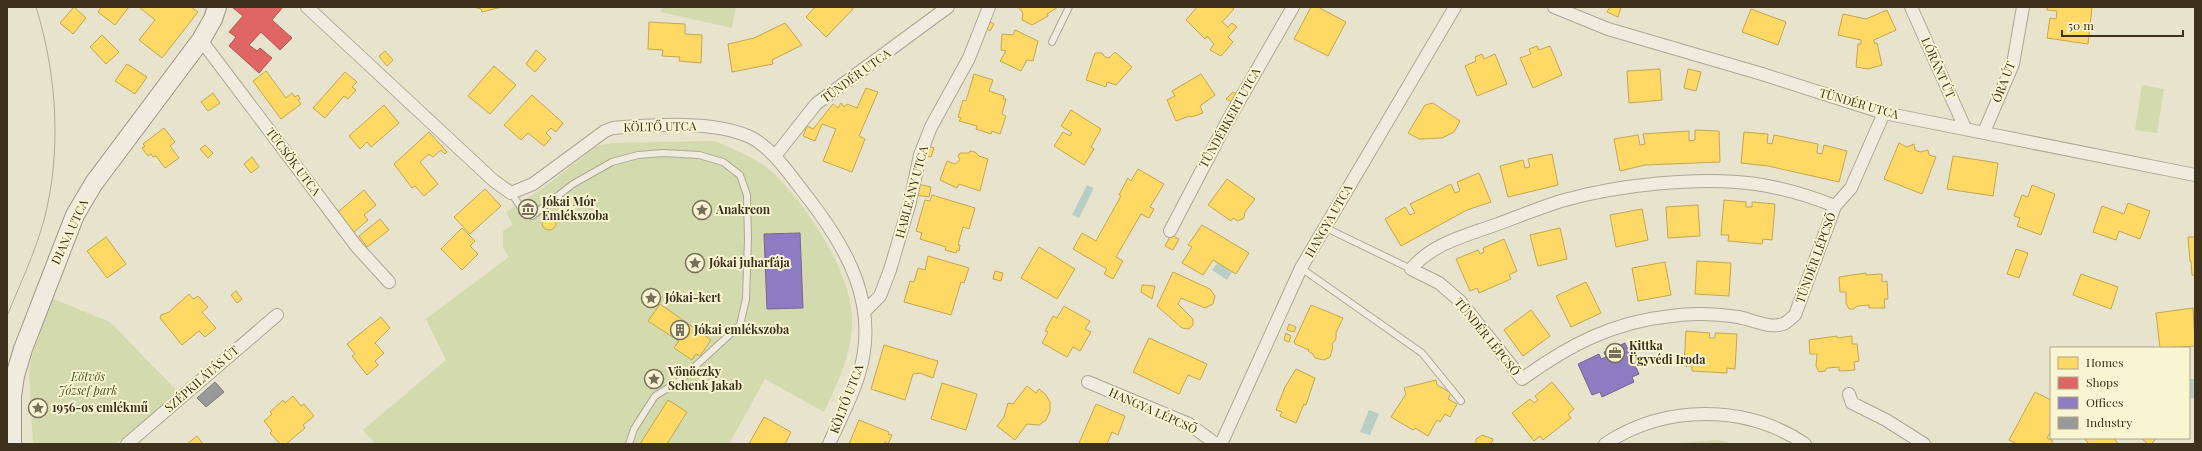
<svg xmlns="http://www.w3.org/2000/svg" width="2202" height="451" font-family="'Playfair Display',serif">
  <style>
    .green { fill: #d3daad }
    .water { fill: #b8cec4 }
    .homes { fill: #ffd966; stroke: #c5a650 }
    .shops { fill: #e06666; stroke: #af5650 }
    .offices { fill: #8e7cc3; stroke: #766591 }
    .industry { fill: #999; stroke: #7d7a74 }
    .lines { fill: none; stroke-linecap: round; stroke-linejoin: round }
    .lane-casing { stroke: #aca796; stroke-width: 8 }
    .street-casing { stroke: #aca796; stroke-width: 14 }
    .secondary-casing { stroke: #9c9685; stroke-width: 20 }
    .lane { stroke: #efecdf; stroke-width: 6 }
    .street { stroke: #efecdf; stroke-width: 12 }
    .secondary { stroke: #efecdf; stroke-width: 18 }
    .tram { stroke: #aeab9f; stroke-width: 1 }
    .labels { text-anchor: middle; stroke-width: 4; stroke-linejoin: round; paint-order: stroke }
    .street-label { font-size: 12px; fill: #3d301c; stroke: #f9f4d1 }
    .poi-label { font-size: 12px; font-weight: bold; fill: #3d301c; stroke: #f9f4d1; text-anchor: start }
    .park-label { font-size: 12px; font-style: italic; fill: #445b20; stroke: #f9f4d1 }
  </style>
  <rect width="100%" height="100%" fill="#e7e3cc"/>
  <path class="green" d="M662,7H736L732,28L661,12Z
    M2142,85L2164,89L2157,133L2135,130Z
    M715,141C732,149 758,159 771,171C807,205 855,276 852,326C850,358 837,384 824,412L765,379L729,444H375L363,430L446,360L426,319L509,257L503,248V231L513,225L506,212L543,188L597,146L612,143Z
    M51,298L110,322L178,392L116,444H33L29,372L32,356Z
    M1719,440L1732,444H1675L1678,443Z"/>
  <path class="water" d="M1087,185L1094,188L1079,218L1072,215Z
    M1218,262L1232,272L1227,280L1212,270Z
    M2189,379H2195V398H2189Z
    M1369,410L1379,414L1370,435L1360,432Z"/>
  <path class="homes" d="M74,7L86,18L73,34L60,23Z
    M101,7H129L115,25L98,12Z
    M139,7H191L198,12L162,58L139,40L155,20Z
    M474,7H502L482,12L481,9Z
    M815,7H852L853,9L826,37L806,17Z
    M1018,7H1058L1047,14L1048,16L1032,25L1022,20L1023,13Z
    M1197,7H1231L1234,9L1222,22L1228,27L1232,23L1237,27L1228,37L1233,42L1221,56L1210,50L1214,44L1207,36L1205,39L1186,20Z
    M1311,7H1318L1346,22L1328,56L1294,39Z
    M1610,7H1621L1618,17L1607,12Z
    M2047,7H2092L2088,44L2047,38L2050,18L2056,19L2057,11L2047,10Z
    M1751,9L1786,22L1778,45L1742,32Z
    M1887,10L1896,30L1874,40V43H1877L1882,65L1868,69L1856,67L1858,44H1861V40L1838,35L1843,14L1866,19Z
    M989,21L994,24L990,31L985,28Z
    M649,22L685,24V34L702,35L701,63L679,61L680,57L662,56L663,50L648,49Z
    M785,23L802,45L772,60L773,64L732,72L728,44L754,38Z
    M1015,30L1038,41L1033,61L1027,60L1021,71L1000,61L1006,51L1001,50L1002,34L1013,35Z
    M102,35L119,52L106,64L90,47Z
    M1537,46L1539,50L1550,46L1562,75L1533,88L1520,58L1531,54L1529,49Z
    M536,50L546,59L535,72L526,64Z
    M385,51L393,60L387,66L379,56Z
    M1115,52L1132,67L1116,85L1107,82L1106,87L1086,80L1095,53H1102L1105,57L1109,58Z
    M1482,54L1484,59L1495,54L1507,84L1477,96L1465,66L1476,61L1475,57Z
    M127,64L147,77L135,94L115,81Z
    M494,66L516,85L490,114L468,96Z
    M1660,69L1662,100L1629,103L1627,71Z
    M1688,69L1701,72L1696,91L1684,88Z
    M266,71L286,98L292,93L295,97L298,95L300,99L298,100L301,104L281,119L253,81Z
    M345,72L357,82L352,87L356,90L348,99L344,96L325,118L313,108Z
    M974,74L993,80L989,91L1004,96L1003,99H1006L1002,114L1006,116L1000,134L992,131L991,134L976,129L977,126L959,121L961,118L958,117L963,100L966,101Z
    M1201,74L1215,95L1200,106L1203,113L1191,117L1189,116L1176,121L1167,100L1175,96L1172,91Z
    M866,88L878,92L859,136L865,139L852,172L823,161L836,129L822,124L815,141L803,136L807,126L813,129L833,104L838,108L841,103L844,107L847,104L857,108Z
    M1233,92L1237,94L1232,102L1226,99Z
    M213,93L220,103L208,111L201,102Z
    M532,95L563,123L556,132L551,128L546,133L551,138L544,146L528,133L521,140L504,125Z
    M1433,103L1460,121L1454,132L1442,138L1419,139L1408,133L1425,105Z
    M384,105L399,123L371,147L367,142L360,149L349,136Z
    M1071,110L1101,129L1091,147L1094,149L1084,165L1054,146L1063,132L1070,136L1072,133L1061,126Z
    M164,128L175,142L170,146L179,158L165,168L156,156L153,157L151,154L148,156L142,148L145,146L143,144Z
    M1695,130L1719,131L1720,162L1645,165L1620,171L1614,139L1638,135L1640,145L1645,144L1643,134L1689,131V141L1695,140Z
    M429,132L447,152L445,154L441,150L433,157L429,154L420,162L438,184L424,196L415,186L412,188L394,164Z
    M1744,132L1768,134L1767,143L1772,144L1774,135L1818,144L1817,153L1822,154L1824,145L1847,151L1839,182L1768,166L1741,163Z
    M1899,143L1907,147L1914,144L1915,150L1920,152L1928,150L1929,155L1936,157L1922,194L1884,179Z
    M205,145L213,153L208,158L200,149Z
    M928,146L934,148L931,157L924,155Z
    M970,151L975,152L979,156L988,159L980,191L959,184L957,188L940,180L947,161L955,164L960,160L958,156L960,153H969Z
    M1552,154L1558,185L1508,197L1500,166L1523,160L1525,168L1530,167L1528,159Z
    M1953,156L1998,163L1993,196L1947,189Z
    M252,157L259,167L251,173L244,164Z
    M1138,169L1164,184L1150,207L1154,209L1149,218L1141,214L1116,257L1123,261L1113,279L1104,274L1107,269L1073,249L1082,233L1096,241L1121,196L1119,195L1128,178L1131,181Z
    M1479,173L1491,202L1467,210L1401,246L1385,219L1405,207L1410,215L1415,213L1410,204L1451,184L1455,193L1460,191L1457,182Z
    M1227,179L1255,199L1245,212L1244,218L1238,221L1233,218L1231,221L1208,205Z
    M918,184L931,187L929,197L915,195Z
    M2032,185L2055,194L2041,235L2017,226L2020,218L2014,216L2022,195L2028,197Z
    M485,189L501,206L470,234L454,217Z
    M364,190L376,205L364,215L368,220L354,232L338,212Z
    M932,195L975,208L969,229L963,227L958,245H960L959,251L957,250L956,253L945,250L946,247L920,239L922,233L916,231L925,200L930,201Z
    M1724,200L1746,202V207H1752V202L1775,204L1772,240L1763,239L1762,244L1728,241L1729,235H1721Z
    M2128,203L2150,211L2140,239L2119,231L2116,240L2093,232L2102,206L2124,214Z
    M1698,205L1700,236L1668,238L1666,207Z
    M1642,209L1648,240L1616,247L1610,215Z
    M542 223a7 7 0 1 1 14 0a7 7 0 1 1-14 0Z
    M380,219L389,230L367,247L359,236Z
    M1202,225L1249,253L1236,274L1213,260L1203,275L1182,263L1192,247L1188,245Z
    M462,228L475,241L470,246L478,254L462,270L441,249Z
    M1560,228L1567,259L1538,266L1530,235Z
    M1171,235L1179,239L1173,250L1165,246Z
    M106,237L126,264L107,278L87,251Z
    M2188,237H2195V275H2192L2191,261H2190Z
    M1504,239L1517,271L1509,275L1511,279L1479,293L1477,288L1470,291L1456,259L1478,250L1480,254L1484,252L1483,248Z
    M1039,247L1075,269L1057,299L1021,278Z
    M2016,249L2028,253L2019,278L2007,274Z
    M928,256L969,268L964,283L961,282L951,315L904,302L910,281L914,282L918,268L925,270Z
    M1697,261L1731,263L1729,296L1695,294Z
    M1665,262L1671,295L1638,301L1632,268Z
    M995,271L1003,273L1001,281L993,279Z
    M1173,272L1210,289L1215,296L1213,304L1205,308L1181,298L1178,304L1193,319V325L1189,329L1182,328L1157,306Z
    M1866,273V275L1882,274V282L1887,281L1888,299H1884L1885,308H1869V305L1857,306L1854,309H1849L1846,303V292H1840L1839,277Z
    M2081,274L2118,287L2111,309L2073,295Z
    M1586,282L1601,313L1571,327L1556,296Z
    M1142,285L1155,286L1152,299L1141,292Z
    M236,291L242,299L237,303L231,295Z
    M189,294L193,299L198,296L208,307L202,312L216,328L205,337L199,331L182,345L160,318L161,315L169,312Z
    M660,304L711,340L700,356L696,354L692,360L674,348L679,341L648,321Z
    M1311,305L1343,318L1336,333V339L1332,344L1333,347L1330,357L1324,360L1315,358L1313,354L1308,351L1309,350L1295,344L1294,342Z
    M1064,306L1090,321L1085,329L1091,332L1080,351L1073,347L1067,357L1042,343L1048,332L1045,331L1053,316L1057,318Z
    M2193,308L2195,346L2160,348L2156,313Z
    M1531,310L1550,336L1523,356L1504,330Z
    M381,317L390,328L375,343L384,353L375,361L378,365L367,375L352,356L355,354L347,344Z
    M1289,324L1296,327L1294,332L1287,330Z
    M1686,331L1710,333L1709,338H1715V333L1737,334L1735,369L1727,368V373L1692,371V366H1684Z
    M1286,333L1291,336L1289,342L1284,340Z
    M1837,336V338L1852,336V344H1857L1859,361L1854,362L1855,370L1839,371V367L1827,368L1825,371L1819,372L1816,366L1817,354H1810L1809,340Z
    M1149,338L1207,364L1200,380L1188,375L1179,394L1133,372Z
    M884,345L938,361L933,378L920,373L913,374L905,400L871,389Z
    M1296,369L1315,378L1306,405L1304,404L1296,423L1280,416L1282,412L1276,410L1285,387Z
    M1436,380L1437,385L1451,393L1448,399L1457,404L1450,417L1445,414L1440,422L1437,420L1428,436L1415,428L1413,430L1391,417L1406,394L1404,388Z
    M1552,382L1574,409L1568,414L1571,418L1543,440L1540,436L1534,441L1512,413L1530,399L1534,403L1538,400L1535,396Z
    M942,383L977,394L966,430L931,419Z
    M1027,386L1036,393L1039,389L1046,395L1050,402V411L1046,420L1039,425L1027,424L1015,440L997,426L1004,417L1008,403L1013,404Z
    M2035,392L2051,400V431L2047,438L2053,441L2051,444H2017L2009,440Z
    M293,396L301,406L304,404L314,416L303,425L305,428L286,444H280L270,433L272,431L264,421L272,414L270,412L283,400L285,403Z
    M668,400L687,412L667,444H640Z
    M1096,404L1125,416L1118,435L1112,432L1107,444H1081L1079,443Z
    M764,417L791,432L785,444H749Z
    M859,420L889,432L888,434L892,435L888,444L885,442L884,444H849Z
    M1482,435L1493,439L1491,444H1476V439Z
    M197,436L203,444H187Z
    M2084,438H2114L2118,444H2089Z
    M2141,438H2157L2151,444H2148Z"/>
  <path class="shops" d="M232,7H283L272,20L292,38L280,50L261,32L249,45L257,51L260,48L272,58L259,73L229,46L236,37L229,32L243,16Z"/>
  <path class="offices" d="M800,233L803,308L767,309L764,234Z
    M1625,343L1639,374L1632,377L1634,382L1602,397L1600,392L1592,395L1578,364L1599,354L1601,359L1606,357L1604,352Z"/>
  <path class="industry" d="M215,382L224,392L206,407L197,398Z"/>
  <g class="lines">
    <g class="lane-casing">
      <path id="lane" d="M1052,42L1069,7
        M511,193L523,210L532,216L573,184L612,162L638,155L663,153L699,155L723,162L740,175L747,195L748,239L746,299L740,325L678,382L655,396L634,429L629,444
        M1324,227L1411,269
        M1301,268L1422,353L1461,401"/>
    </g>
    <g class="street-casing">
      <path id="street" d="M307,7L494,181L511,193L533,184L605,131L613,128C654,125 710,120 748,136C771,146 790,175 805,194C847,247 880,305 859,374C852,398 839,421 829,444
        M1554,7L1608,29L1762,74L1884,113L2195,175
        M1911,7L1965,128
        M201,40L357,247L389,282
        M1984,132L2013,64L2023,7
        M775,156L816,104L948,7
        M1835,206C1810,196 1783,188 1756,184C1699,176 1616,185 1561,201C1539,208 1517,217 1495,225C1465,236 1433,243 1411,269L1439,283L1460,301L1522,379C1569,345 1613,322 1671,316C1692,313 1717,314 1738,317C1751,319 1769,329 1783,324C1787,323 1791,318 1795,315L1835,206L1851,188L1884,113
        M1170,231L1227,122L1293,7
        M865,311L880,296L890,270L910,202L920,155L931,127L969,58L989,7
        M1088,382L1189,424L1216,444
        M1849,394L1852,403L1886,420L1924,444
        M127,444L277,315
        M1221,444L1301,268L1455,7
        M1605,444C1665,404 1746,404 1805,444"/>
    </g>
    <g class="secondary-casing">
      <path id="secondary" d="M12,444V396L15,376L23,349L75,215L94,183L201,40L213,19L217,7"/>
    </g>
    <use href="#lane" class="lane"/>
    <use href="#street" class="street"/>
    <use href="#secondary" class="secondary"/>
    <path class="tram" d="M7,316C20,284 35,253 44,220C62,152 57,74 36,7"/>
  </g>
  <defs>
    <g id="museum-ring" transform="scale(1)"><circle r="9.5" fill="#f9f4d1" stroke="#786f5a" stroke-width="1.5"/><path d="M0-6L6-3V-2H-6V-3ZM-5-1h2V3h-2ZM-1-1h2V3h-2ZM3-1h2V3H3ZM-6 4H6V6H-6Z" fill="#786f5a"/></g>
    <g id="sight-ring" transform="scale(1)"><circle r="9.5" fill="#f9f4d1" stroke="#786f5a" stroke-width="1.5"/><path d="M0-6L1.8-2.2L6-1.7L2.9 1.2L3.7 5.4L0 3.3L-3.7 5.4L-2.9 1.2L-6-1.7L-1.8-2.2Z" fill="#786f5a"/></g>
    <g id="building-ring" transform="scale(1)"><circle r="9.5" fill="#f9f4d1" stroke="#786f5a" stroke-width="1.5"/><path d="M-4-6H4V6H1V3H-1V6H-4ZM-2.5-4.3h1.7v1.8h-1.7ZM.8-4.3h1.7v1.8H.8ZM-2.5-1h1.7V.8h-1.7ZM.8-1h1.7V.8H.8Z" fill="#786f5a"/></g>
    <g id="office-ring" transform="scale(1)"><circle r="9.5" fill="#f9f4d1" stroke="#786f5a" stroke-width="1.5"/><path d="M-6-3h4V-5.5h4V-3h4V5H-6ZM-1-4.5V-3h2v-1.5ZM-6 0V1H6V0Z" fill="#786f5a"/></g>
  </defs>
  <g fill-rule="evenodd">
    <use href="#museum-ring" x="528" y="209"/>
    <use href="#sight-ring" x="702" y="210"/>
    <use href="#sight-ring" x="695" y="263"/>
    <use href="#sight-ring" x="651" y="298"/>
    <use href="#building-ring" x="680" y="330"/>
    <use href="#office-ring" x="1615" y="353"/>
    <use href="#sight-ring" x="654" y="379"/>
    <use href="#sight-ring" x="38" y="408"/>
  </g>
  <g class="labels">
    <g class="street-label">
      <text transform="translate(1938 68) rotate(66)" y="4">LÓRÁNT ÚT</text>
      <text transform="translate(856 76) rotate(-36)" y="4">TÜNDÉR UTCA</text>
      <text transform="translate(2004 82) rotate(-69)" y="4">ÓRA ÚT</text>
      <text transform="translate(1859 104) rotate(16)" y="4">TÜNDÉR UTCA</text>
      <text transform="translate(1230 118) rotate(-61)" y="4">TÜNDÉRKERT UTCA</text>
      <text transform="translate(660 127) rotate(-1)" y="4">KÖLTŐ UTCA</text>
      <text transform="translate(293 162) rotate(53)" y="4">TÜCSÖK UTCA</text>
      <text transform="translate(912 192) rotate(-75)" y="4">HABLEÁNY UTCA</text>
      <text transform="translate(1329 221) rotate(-60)" y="4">HANGYA UTCA</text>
      <text transform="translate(70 232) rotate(-65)" y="4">DIANA UTCA</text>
      <text transform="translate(1816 258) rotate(-70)" y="4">TÜNDÉR LÉPCSŐ</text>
      <text transform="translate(1487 337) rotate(51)" y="4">TÜNDÉR LÉPCSŐ</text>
      <text transform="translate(202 379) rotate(-41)" y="4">SZÉPKILÁTÁS ÚT</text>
      <text transform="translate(847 399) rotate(-69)" y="4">KÖLTŐ UTCA</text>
      <text transform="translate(1153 411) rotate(24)" y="4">HANGYA LÉPCSŐ</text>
    </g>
    <g class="poi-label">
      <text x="542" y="206">Jókai Mór<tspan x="542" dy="14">Emlékszoba</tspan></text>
      <text x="716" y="214">Anakreon</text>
      <text x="709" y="267">Jókai juharfája</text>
      <text x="665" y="302">Jókai-kert</text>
      <text x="694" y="334">Jókai emlékszoba</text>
      <text x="1629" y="350">Kittka<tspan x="1629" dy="14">Ügyvédi Iroda</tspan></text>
      <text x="668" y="376">Vönöczky<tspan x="668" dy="14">Schenk Jakab</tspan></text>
      <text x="52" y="412">1956-os emlékmű</text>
    </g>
    <g class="park-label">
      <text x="88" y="381">Eötvös<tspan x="88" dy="14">József park</tspan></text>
    </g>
  </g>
  <rect width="2202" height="451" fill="none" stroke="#3d301c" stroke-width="16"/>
  <rect x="2050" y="347" width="140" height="92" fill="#f9f4d1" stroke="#aea689"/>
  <rect x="2058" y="357" width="20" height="12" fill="#ffd966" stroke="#aea689"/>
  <text x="2086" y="367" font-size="12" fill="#3d301c">Homes</text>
  <rect x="2058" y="377" width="20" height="12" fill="#e06666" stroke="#aea689"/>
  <text x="2086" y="387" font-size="12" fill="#3d301c">Shops</text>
  <rect x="2058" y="397" width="20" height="12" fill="#8e7cc3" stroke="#aea689"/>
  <text x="2086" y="407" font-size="12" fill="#3d301c">Offices</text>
  <rect x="2058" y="417" width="20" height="12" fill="#999999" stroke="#aea689"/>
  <text x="2086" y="427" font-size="12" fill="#3d301c">Industry</text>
  <path d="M2062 30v6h121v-6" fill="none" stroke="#3d301c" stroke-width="2"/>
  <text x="2068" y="30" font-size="12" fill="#3d301c" stroke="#f9f4d1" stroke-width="3" paint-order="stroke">50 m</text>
</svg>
